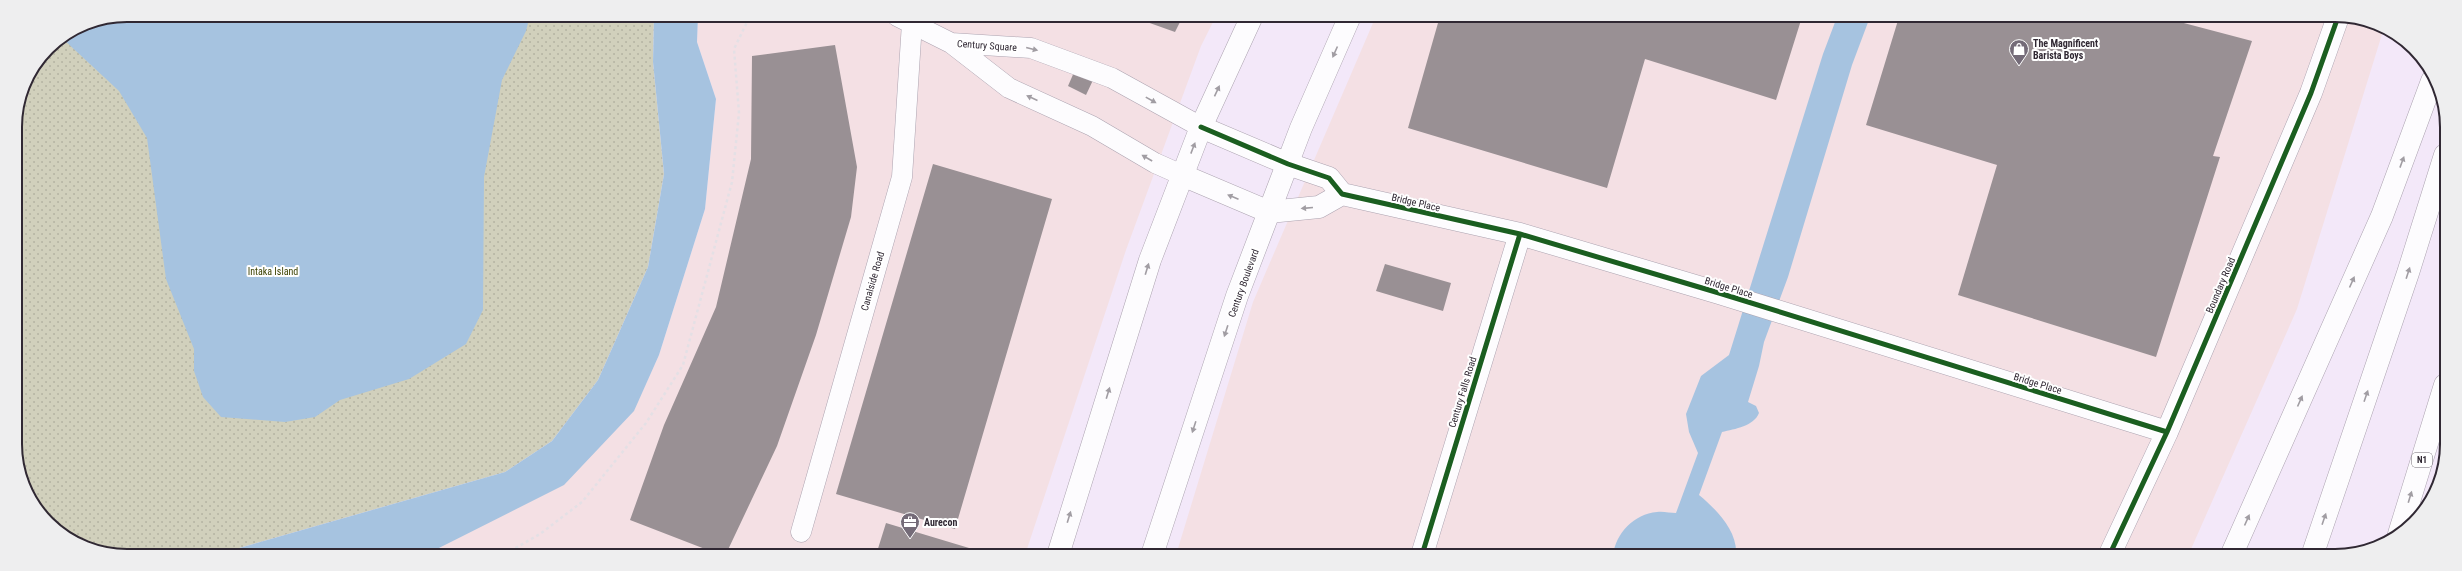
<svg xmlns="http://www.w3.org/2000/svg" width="2462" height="571" font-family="'Roboto Condensed',sans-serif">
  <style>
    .commercial { fill: #f4e0e4 }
    .park { fill: url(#park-dots) }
    .water { fill: #a6c3e0 }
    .building { fill: #999094 }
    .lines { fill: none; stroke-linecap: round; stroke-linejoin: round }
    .service-casing { stroke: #aca3b0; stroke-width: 21 }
    .minor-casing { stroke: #aca3b0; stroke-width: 23 }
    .secondary-casing { stroke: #aca3b0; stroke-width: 23 }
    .motorway-casing { stroke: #aca3b0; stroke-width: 23 }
    .path { stroke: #e4e0e5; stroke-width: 2.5; stroke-dasharray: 3 3; stroke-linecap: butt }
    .service { stroke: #fdfcfe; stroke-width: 20 }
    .minor { stroke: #fdfcfe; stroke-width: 22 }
    .secondary { stroke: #fdfcfe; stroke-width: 22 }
    .motorway { stroke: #fdfcfe; stroke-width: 22 }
    .cycleway-casing { stroke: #fff; stroke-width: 8 }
    .cycleway { stroke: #1b5e20; stroke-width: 5 }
    .oneway { fill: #a19da3 }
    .labels { text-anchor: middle; stroke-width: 4; stroke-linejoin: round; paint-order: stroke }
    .shield { fill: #fff; stroke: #6e6870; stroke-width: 1 }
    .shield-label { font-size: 9px; font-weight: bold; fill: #302833 }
    .poi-label { font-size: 10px; font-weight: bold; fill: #302833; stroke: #fff; text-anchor: start }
    .street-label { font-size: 10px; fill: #302833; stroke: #fff }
    .park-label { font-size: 10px; fill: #3b4100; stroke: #fff }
    .rim { fill: none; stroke: #302833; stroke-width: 2 }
  </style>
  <defs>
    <pattern id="park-dots" width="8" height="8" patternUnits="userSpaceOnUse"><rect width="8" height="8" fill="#d1d0bc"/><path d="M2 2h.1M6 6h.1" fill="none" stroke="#b4b3a2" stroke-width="1.8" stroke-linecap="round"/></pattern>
  </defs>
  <rect width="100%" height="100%" fill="#f3e8f9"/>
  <path class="commercial" d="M698,16H1216L1201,46L1126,250L1025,555L427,554L437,550L634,410L659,355L705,209L716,99L697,42Z
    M1376,16L2356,17L2383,31L2297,309L2188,556L1176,555L1253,302Z"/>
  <path class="park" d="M127,15L654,16L653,62L664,174L648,267L598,380L552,441L505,472L218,554H106L48,523L17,466L15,120L26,78L48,48L85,23Z"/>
  <path class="water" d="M127,15H530L526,31L502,80L484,177L483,310L466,344L409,379L340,400L315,417L285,422L221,417L203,397L194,371V349L166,279L147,138L119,91L62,38L85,23Z
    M654,16H698L697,42L716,99L705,209L659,355L634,411L564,485L427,554H218L505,472L552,441L598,380L648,267L664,174L653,62Z
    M1837,17H1870L1852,65L1788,277L1764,342L1759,366L1748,402L1756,406L1759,413C1754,426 1735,429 1722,432L1699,495C1716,509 1738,531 1736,555H1613C1616,533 1634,514 1657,512C1663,511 1670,513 1676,513L1698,453L1689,432L1686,414L1701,376L1729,355L1823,54Z"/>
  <path class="building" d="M1130,16H1183L1175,32Z
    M1440,16L1802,17L1776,100L1645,59L1607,188L1408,128Z
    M1899,17H2161L2252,41L2213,156L2220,157L2156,357L1958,295L1997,165L1866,125Z
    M835,45L857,167L851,217L816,335L777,446L726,554H718L630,520L664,425L716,307L751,159L752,56Z
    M1075,70L1094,78L1086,95L1068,86Z
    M933,164L1052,199L955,529L836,494Z
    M1385,264L1451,283L1443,311L1376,291Z
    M886,523L989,554V555H876Z"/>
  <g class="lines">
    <g class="service-casing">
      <path id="service" d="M897,16L951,43L1009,88L1092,126L1155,163L1182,175
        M951,43L1031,48L1112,78L1201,127
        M801,532L902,177L912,23"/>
    </g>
    <g class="minor-casing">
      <path id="minor" d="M1201,127L1288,164L1329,178L1342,194L1520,234L1719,293L2167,432
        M1182,175L1269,212L1319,207L1342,194
        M1422,555L1520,234
        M2109,556L2167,432L2311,93L2338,17"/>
    </g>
    <g class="secondary-casing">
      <path id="secondary" d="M1058,555L1150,260L1201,127L1252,16
        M1152,555L1237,296L1301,128L1350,16"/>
    </g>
    <g class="motorway-casing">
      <path id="motorway" d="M2399,534L2445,385
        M2231,556L2382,216L2432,81
        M2312,556L2408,273L2445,155"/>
    </g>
    <path class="path" d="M505,554L540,534L582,502L646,423L683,365L732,182L739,113L734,49L750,16"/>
    <use href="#service" class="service"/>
    <use href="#minor" class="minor"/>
    <use href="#secondary" class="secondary"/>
    <use href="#motorway" class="motorway"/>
    <g class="cycleway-casing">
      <path id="cycleway" d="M1201,127L1288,164L1329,178L1342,194L1520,234L1719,293L2167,432
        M1422,555L1520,234
        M2109,556L2167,432L2311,93L2338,17"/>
    </g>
    <use href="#cycleway" class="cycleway"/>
  </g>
  <defs><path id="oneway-solid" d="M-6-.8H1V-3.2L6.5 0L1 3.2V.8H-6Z"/></defs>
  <g class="oneway">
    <use href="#oneway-solid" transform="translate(1032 49) rotate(14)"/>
    <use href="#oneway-solid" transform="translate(1335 52) rotate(114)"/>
    <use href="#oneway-solid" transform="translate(1217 91) rotate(-65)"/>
    <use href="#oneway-solid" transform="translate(1032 98) rotate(-156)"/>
    <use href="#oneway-solid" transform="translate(1151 100) rotate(29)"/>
    <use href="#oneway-solid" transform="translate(1193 148) rotate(-69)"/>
    <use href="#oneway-solid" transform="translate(1147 158) rotate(-150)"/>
    <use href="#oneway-solid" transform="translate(2402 162) rotate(-70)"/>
    <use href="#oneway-solid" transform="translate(1233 197) rotate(-157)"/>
    <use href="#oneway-solid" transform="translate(1307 208) rotate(175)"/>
    <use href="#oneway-solid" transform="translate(1147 269) rotate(-73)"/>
    <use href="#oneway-solid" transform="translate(2408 273) rotate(-72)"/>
    <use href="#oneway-solid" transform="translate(2352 282) rotate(-66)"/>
    <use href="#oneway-solid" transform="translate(1226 331) rotate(108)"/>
    <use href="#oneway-solid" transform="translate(1108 393) rotate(-73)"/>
    <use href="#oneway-solid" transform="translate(2366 396) rotate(-71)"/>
    <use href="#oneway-solid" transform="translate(2300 401) rotate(-66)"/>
    <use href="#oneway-solid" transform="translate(1194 427) rotate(108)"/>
    <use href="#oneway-solid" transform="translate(2410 497) rotate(-73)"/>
    <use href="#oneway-solid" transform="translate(1069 517) rotate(-73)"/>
    <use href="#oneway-solid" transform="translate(2324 519) rotate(-71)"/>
    <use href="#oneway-solid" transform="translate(2247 520) rotate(-66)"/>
  </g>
  <defs>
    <g id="shop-pin" transform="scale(1)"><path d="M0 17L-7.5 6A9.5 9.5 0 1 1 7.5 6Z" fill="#746b78" stroke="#fff"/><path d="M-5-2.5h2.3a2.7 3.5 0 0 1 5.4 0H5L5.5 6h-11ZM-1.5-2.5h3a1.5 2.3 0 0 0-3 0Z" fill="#fff"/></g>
    <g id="office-pin" transform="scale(1)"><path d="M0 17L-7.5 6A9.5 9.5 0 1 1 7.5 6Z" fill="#746b78" stroke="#fff"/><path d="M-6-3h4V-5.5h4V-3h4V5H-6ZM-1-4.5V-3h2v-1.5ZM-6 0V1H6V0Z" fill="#fff"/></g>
  </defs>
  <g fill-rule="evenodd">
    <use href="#shop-pin" x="2019" y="49"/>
    <use href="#office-pin" x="910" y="522"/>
  </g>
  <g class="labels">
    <rect class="shield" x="2412" y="453" width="20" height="14" rx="3"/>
    <g class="shield-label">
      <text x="2422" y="463">N1</text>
    </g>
    <g class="poi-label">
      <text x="2033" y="47">The Magnificent<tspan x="2033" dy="12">Barista Boys</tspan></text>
      <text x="924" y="526">Aurecon</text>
    </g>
    <g class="street-label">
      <text transform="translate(987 45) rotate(4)" y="4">Century Square</text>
      <text transform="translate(1416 202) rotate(13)" y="4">Bridge Place</text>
      <text transform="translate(872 281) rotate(-74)" y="4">Canalside Road</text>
      <text transform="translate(1243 283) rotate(-70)" y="4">Century Boulevard</text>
      <text transform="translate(2220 285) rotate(-67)" y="4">Boundary Road</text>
      <text transform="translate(1729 287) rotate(17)" y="4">Bridge Place</text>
      <text transform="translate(2038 383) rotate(17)" y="4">Bridge Place</text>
      <text transform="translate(1462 392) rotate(-73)" y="4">Century Falls Road</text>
    </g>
    <g class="park-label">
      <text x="273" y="275">Intaka Island</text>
    </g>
  </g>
  <path d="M0 0H2462V571H0ZM127 22H2335A105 105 0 0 1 2440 127V444A105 105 0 0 1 2335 549H127A105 105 0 0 1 22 444V127A105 105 0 0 1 127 22Z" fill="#eeeeef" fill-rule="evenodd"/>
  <path class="rim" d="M127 22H2335A105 105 0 0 1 2440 127V444A105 105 0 0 1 2335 549H127A105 105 0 0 1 22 444V127A105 105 0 0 1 127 22Z"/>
</svg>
